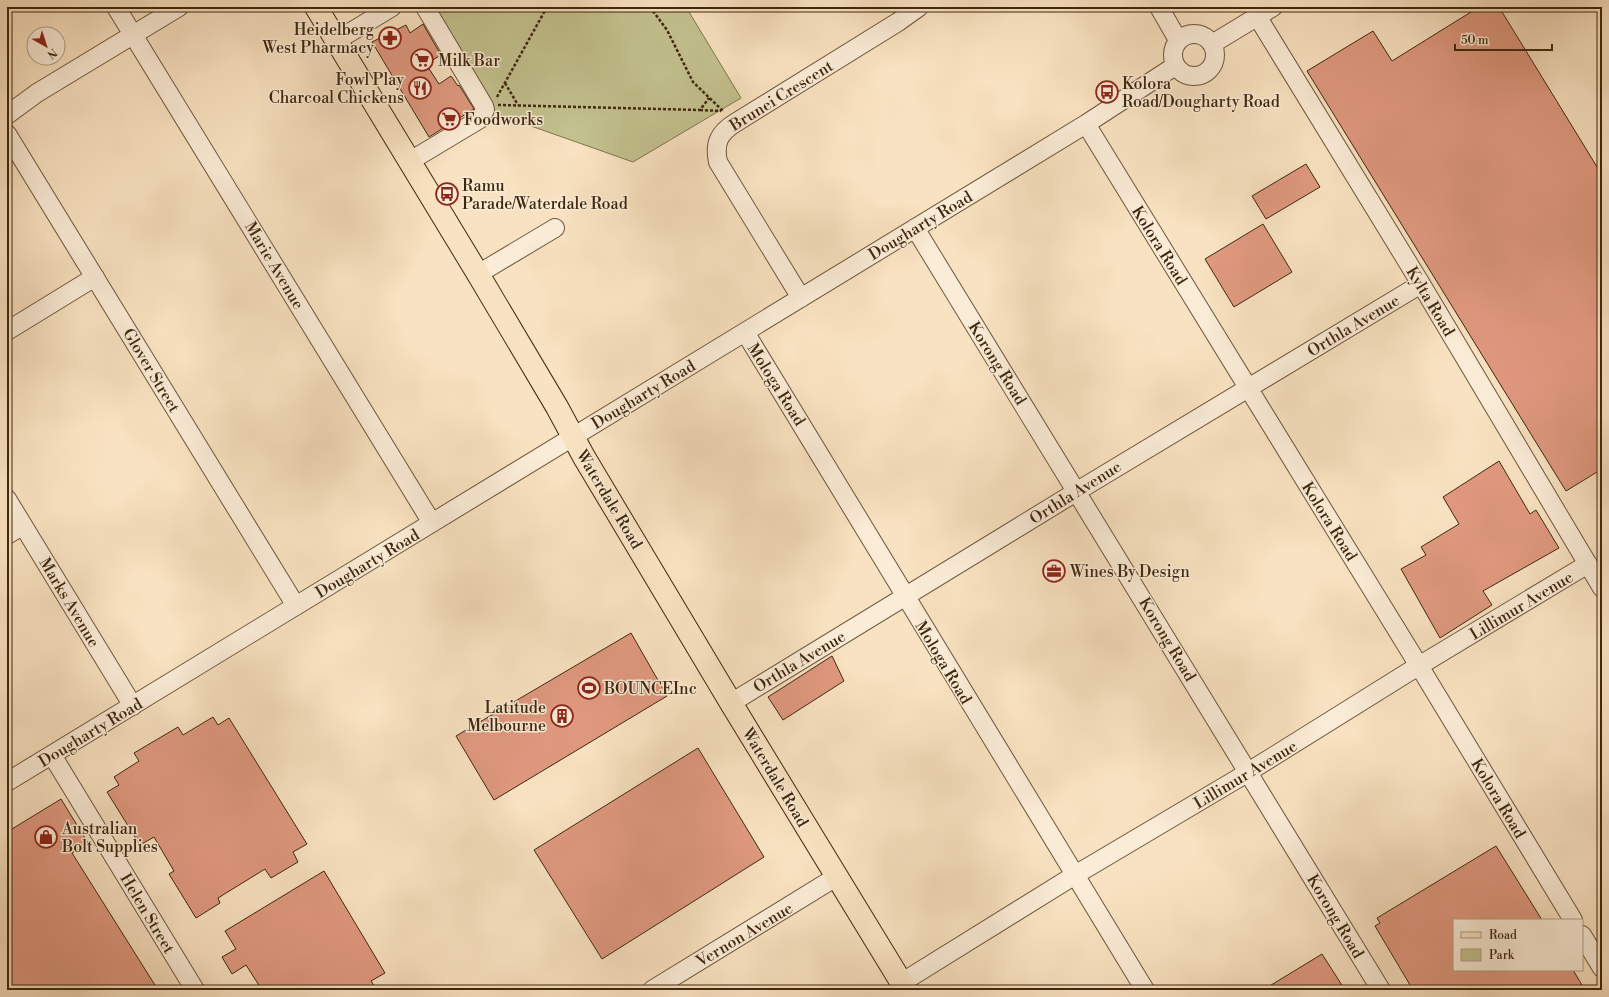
<svg xmlns="http://www.w3.org/2000/svg" width="1609" height="997" font-family="'Libre Bodoni',serif">
  <style>
    .green { fill: #c3c28f; stroke: #81744e }
    .building { fill: #e09980; stroke: #3f270e }
    .lines { fill: none; stroke-linecap: round; stroke-linejoin: round }
    .minor-casing { stroke: #6e563b; stroke-width: 20 }
    .major-casing { stroke: #3f270e; stroke-width: 24 }
    .path { stroke: #3f270e; stroke-width: 2.5; stroke-dasharray: 3 2; stroke-linecap: butt }
    .minor { stroke: #fbecd7; stroke-width: 18 }
    .major { stroke: #f9e2c1; stroke-width: 22 }
    .labels { text-anchor: middle; stroke-width: 3; stroke-linejoin: round; paint-order: stroke }
    .poi-label { font-size: 16px; fill: #3f270e; stroke: #fbecd7; text-anchor: start }
    .street-label { font-size: 16px; fill: #3f270e; stroke: #fbecd7 }
  </style>
  <rect width="100%" height="100%" fill="#f9e2c1"/>
  <filter id="stains"><feTurbulence type="fractalNoise" baseFrequency=".005" numOctaves="4"/><feColorMatrix values="0 0 0 0 .2 0 0 0 0 .09 0 0 0 0 .02 0 0 0 .5 -.17"/></filter>
  <radialGradient id="worn" r=".72"><stop offset=".6" stop-color="#630" stop-opacity="0"/><stop offset="1" stop-color="#630" stop-opacity=".3"/></radialGradient>
  <path class="green" d="M432,7H686L741,98L633,162L497,114Z"/>
  <path class="building" d="M1479,7H1499L1602,175V469L1566,491L1307,71L1373,31L1392,61Z
    M423,24L441,55L426,64L439,84L451,76L458,86L459,85L474,109L429,137L372,42L406,25L410,33Z
    M1306,164L1320,187L1266,219L1252,196Z
    M1263,224L1292,272L1234,307L1205,259Z
    M1499,461L1530,514L1536,510L1559,548L1483,591L1492,605L1440,638L1401,569L1426,555L1421,547L1459,524L1443,497Z
    M631,633L667,696L494,800L456,736Z
    M832,656L844,681L783,720L768,697Z
    M213,717L218,725L229,718L307,844L293,852L298,862L271,878L265,869L218,898L220,903L196,918L169,874L174,871L154,837L140,845L107,792L119,785L114,777L139,761L134,753L178,727L183,735Z
    M698,748L764,857L602,959L534,850Z
    M61,799L88,843L72,853L158,990H7V832Z
    M1496,846L1542,920H1454V970H1573L1585,990H1413L1375,926L1380,923L1377,918Z
    M324,871L385,973L371,981L377,990H262L246,965L232,974L222,957L236,949L225,931Z
    M1322,954L1345,990H1263Z"/>
  <g class="lines">
    <g class="minor-casing">
      <path id="minor" d="M116,7L432,523
        M1159,7L1178,40
        M1257,16L1421,284L1602,588
        M1173 55a21 21 0 1 1 42 0a21 21 0 1 1-42 0Z
        M336,41L392,7
        M1212,44L1273,7
        M7,115L37,93L179,7
        M1086,124L1424,674L1573,920
        M7,134L296,606
        M410,161L480,119L485,110L484,106L425,7
        M915,228L1381,990
        M478,274L555,228
        M801,298L718,162C714,143 719,133 735,123L898,22L919,7
        M7,331L95,277
        M745,332L1145,990
        M7,499L133,706
        M7,535L23,525
        M731,703L1089,484L1421,284
        M52,755L195,990
        M7,782L1086,124L1175,66
        M1582,935L1602,968
        M901,983L1075,875L1237,779L1407,673L1588,564
        M652,990L836,877"/>
    </g>
    <g class="major-casing">
      <path id="major" d="M316,7L478,274L557,407L584,457L731,703L906,990"/>
    </g>
    <path class="path" d="M650,7L667,30L693,82L724,112
      M505,83L518,105
      M497,97L547,7
      M498,105L700,110L709,98
      M700,110L721,111"/>
    <use href="#minor" class="minor"/>
    <use href="#major" class="major"/>
  </g>
  <defs>
    <g id="pharmacy-ring" transform="scale(1.15)"><circle r="9.5" fill="#fbecd7" stroke="#8f2418" stroke-width="1.5"/><path d="M-2-6h4v4h4v4h-4v4h-4v-4h-4v-4h4Z" fill="#8f2418"/></g>
    <g id="supermarket-ring" transform="scale(1.15)"><circle r="9.5" fill="#fbecd7" stroke="#8f2418" stroke-width="1.5"/><path d="M-6-5.5h2.5l.6 2H6L4.5 2H-2.5L-4.4-4H-6ZM-1.5 3.2a1.3 1.3 0 1 0 .1 0ZM3 3.2a1.3 1.3 0 1 0 .1 0Z" fill="#8f2418"/></g>
    <g id="restaurant-ring" transform="scale(1.15)"><circle r="9.5" fill="#fbecd7" stroke="#8f2418" stroke-width="1.5"/><path d="M-5-6h1v4h1v-4h1v4h1v-4h1v5L-1.5 .5V6h-2V.5L-5-1ZM5-6V6H3V1.5H1.5Q1.5-4 5-6Z" fill="#8f2418"/></g>
    <g id="bus-ring" transform="scale(1.15)"><circle r="9.5" fill="#fbecd7" stroke="#8f2418" stroke-width="1.5"/><path d="M-5-6H5V4H4V6H2V4H-2V6H-4V4H-5ZM-3.5-4V0h7V-4ZM-3.5 1.2v1.5H-2V1.2ZM2 1.2v1.5H3.5V1.2Z" fill="#8f2418"/></g>
    <g id="office-ring" transform="scale(1.15)"><circle r="9.5" fill="#fbecd7" stroke="#8f2418" stroke-width="1.5"/><path d="M-6-3h4V-5.5h4V-3h4V5H-6ZM-1-4.5V-3h2v-1.5ZM-6 0V1H6V0Z" fill="#8f2418"/></g>
    <g id="stadium-ring" transform="scale(1.15)"><circle r="9.5" fill="#fbecd7" stroke="#8f2418" stroke-width="1.5"/><path d="M0-5a6.5 5 0 1 0 0 10a6.5 5 0 1 0 0-10ZM-3.5-1.8h7v3.6h-7Z" fill="#8f2418"/></g>
    <g id="building-ring" transform="scale(1.15)"><circle r="9.5" fill="#fbecd7" stroke="#8f2418" stroke-width="1.5"/><path d="M-4-6H4V6H1V3H-1V6H-4ZM-2.5-4.3h1.7v1.8h-1.7ZM.8-4.3h1.7v1.8H.8ZM-2.5-1h1.7V.8h-1.7ZM.8-1h1.7V.8H.8Z" fill="#8f2418"/></g>
    <g id="shop-ring" transform="scale(1.15)"><circle r="9.5" fill="#fbecd7" stroke="#8f2418" stroke-width="1.5"/><path d="M-5-2.5h2.3a2.7 3.5 0 0 1 5.4 0H5L5.5 6h-11ZM-1.5-2.5h3a1.5 2.3 0 0 0-3 0Z" fill="#8f2418"/></g>
  </defs>
  <g fill-rule="evenodd">
    <use href="#pharmacy-ring" x="390" y="38"/>
    <use href="#supermarket-ring" x="422" y="60"/>
    <use href="#restaurant-ring" x="420" y="88"/>
    <use href="#bus-ring" x="1107" y="92"/>
    <use href="#supermarket-ring" x="449" y="119"/>
    <use href="#bus-ring" x="447" y="194"/>
    <use href="#office-ring" x="1054" y="571"/>
    <use href="#stadium-ring" x="589" y="688"/>
    <use href="#building-ring" x="562" y="716"/>
    <use href="#shop-ring" x="46" y="837"/>
  </g>
  <g class="labels">
    <g class="poi-label">
      <text x="374" y="35" text-anchor="end">Heidelberg<tspan x="374" dy="18">West Pharmacy</tspan></text>
      <text x="438" y="66">Milk Bar</text>
      <text x="404" y="85" text-anchor="end">Fowl Play<tspan x="404" dy="18">Charcoal Chickens</tspan></text>
      <text x="1122" y="89">Kolora<tspan x="1122" dy="18">Road/Dougharty Road</tspan></text>
      <text x="464" y="125">Foodworks</text>
      <text x="462" y="191">Ramu<tspan x="462" dy="18">Parade/Waterdale Road</tspan></text>
      <text x="1070" y="577">Wines By Design</text>
      <text x="604" y="694">BOUNCEInc</text>
      <text x="546" y="713" text-anchor="end">Latitude<tspan x="546" dy="18">Melbourne</tspan></text>
      <text x="62" y="834">Australian<tspan x="62" dy="18">Bolt Supplies</tspan></text>
    </g>
    <g class="street-label">
      <text transform="translate(781 95) rotate(-32)" y="6">Brunei Crescent</text>
      <text transform="translate(920 225) rotate(-31)" y="6">Dougharty Road</text>
      <text transform="translate(1160 245) rotate(58)" y="6">Kolora Road</text>
      <text transform="translate(275 265) rotate(59)" y="6">Marie Avenue</text>
      <text transform="translate(1431 301) rotate(59)" y="6">Kylta Road</text>
      <text transform="translate(1353 325) rotate(-31)" y="6">Orthla Avenue</text>
      <text transform="translate(998 363) rotate(58)" y="6">Korong Road</text>
      <text transform="translate(152 370) rotate(59)" y="6">Glover Street</text>
      <text transform="translate(777 384) rotate(58)" y="6">Mologa Road</text>
      <text transform="translate(643 394) rotate(-31)" y="6">Dougharty Road</text>
      <text transform="translate(1075 492) rotate(-32)" y="6">Orthla Avenue</text>
      <text transform="translate(610 499) rotate(59)" y="6">Waterdale Road</text>
      <text transform="translate(1330 521) rotate(58)" y="6">Kolora Road</text>
      <text transform="translate(367 563) rotate(-31)" y="6">Dougharty Road</text>
      <text transform="translate(70 602) rotate(59)" y="6">Marks Avenue</text>
      <text transform="translate(1521 605) rotate(-31)" y="6">Lillimur Avenue</text>
      <text transform="translate(1168 639) rotate(59)" y="6">Korong Road</text>
      <text transform="translate(799 661) rotate(-31)" y="6">Orthla Avenue</text>
      <text transform="translate(944 662) rotate(59)" y="6">Mologa Road</text>
      <text transform="translate(90 732) rotate(-31)" y="6">Dougharty Road</text>
      <text transform="translate(1245 774) rotate(-31)" y="6">Lillimur Avenue</text>
      <text transform="translate(776 777) rotate(59)" y="6">Waterdale Road</text>
      <text transform="translate(1499 798) rotate(59)" y="6">Kolora Road</text>
      <text transform="translate(148 913) rotate(59)" y="6">Helen Street</text>
      <text transform="translate(1336 916) rotate(59)" y="6">Korong Road</text>
      <text transform="translate(744 934) rotate(-31)" y="6">Vernon Avenue</text>
    </g>
  </g>
  <rect width="1609" height="997" fill="none" stroke="#f9e2c1" stroke-width="24"/>
  <rect x="8" y="8" width="1593" height="981" fill="none" stroke="#3f270e" stroke-width="2"/>
  <rect x="12" y="12" width="1585" height="973" fill="none" stroke="#3f270e"/>
  <rect x="1453" y="919" width="130" height="52" fill="#fbecd7" stroke="#b09d87"/>
  <rect x="1461" y="932" width="20" height="6" fill="#f9e2c1" stroke="#b09d87"/>
  <text x="1489" y="939" font-size="12" fill="#3f270e">Road</text>
  <rect x="1461" y="949" width="20" height="12" fill="#c3c28f" stroke="#b09d87"/>
  <text x="1489" y="959" font-size="12" fill="#3f270e">Park</text>
  <g transform="translate(46 46) rotate(141)"><circle r="19" fill="#fbecd7" stroke="#b09d87"/>
  <path d="M0-3L7 15L0 10L-7 15Z" fill="#8f2418"/>
  <text y="-6" font-size="11" font-weight="bold" text-anchor="middle" fill="#3f270e">N</text>
  </g>
  <path d="M1455 44v6h97v-6" fill="none" stroke="#3f270e" stroke-width="2"/>
  <text x="1461" y="44" font-size="12" fill="#3f270e" stroke="#fbecd7" stroke-width="3" paint-order="stroke">50 m</text>
  <rect width="100%" height="100%" filter="url(#stains)"/>
  <rect width="100%" height="100%" fill="url(#worn)"/>
</svg>
